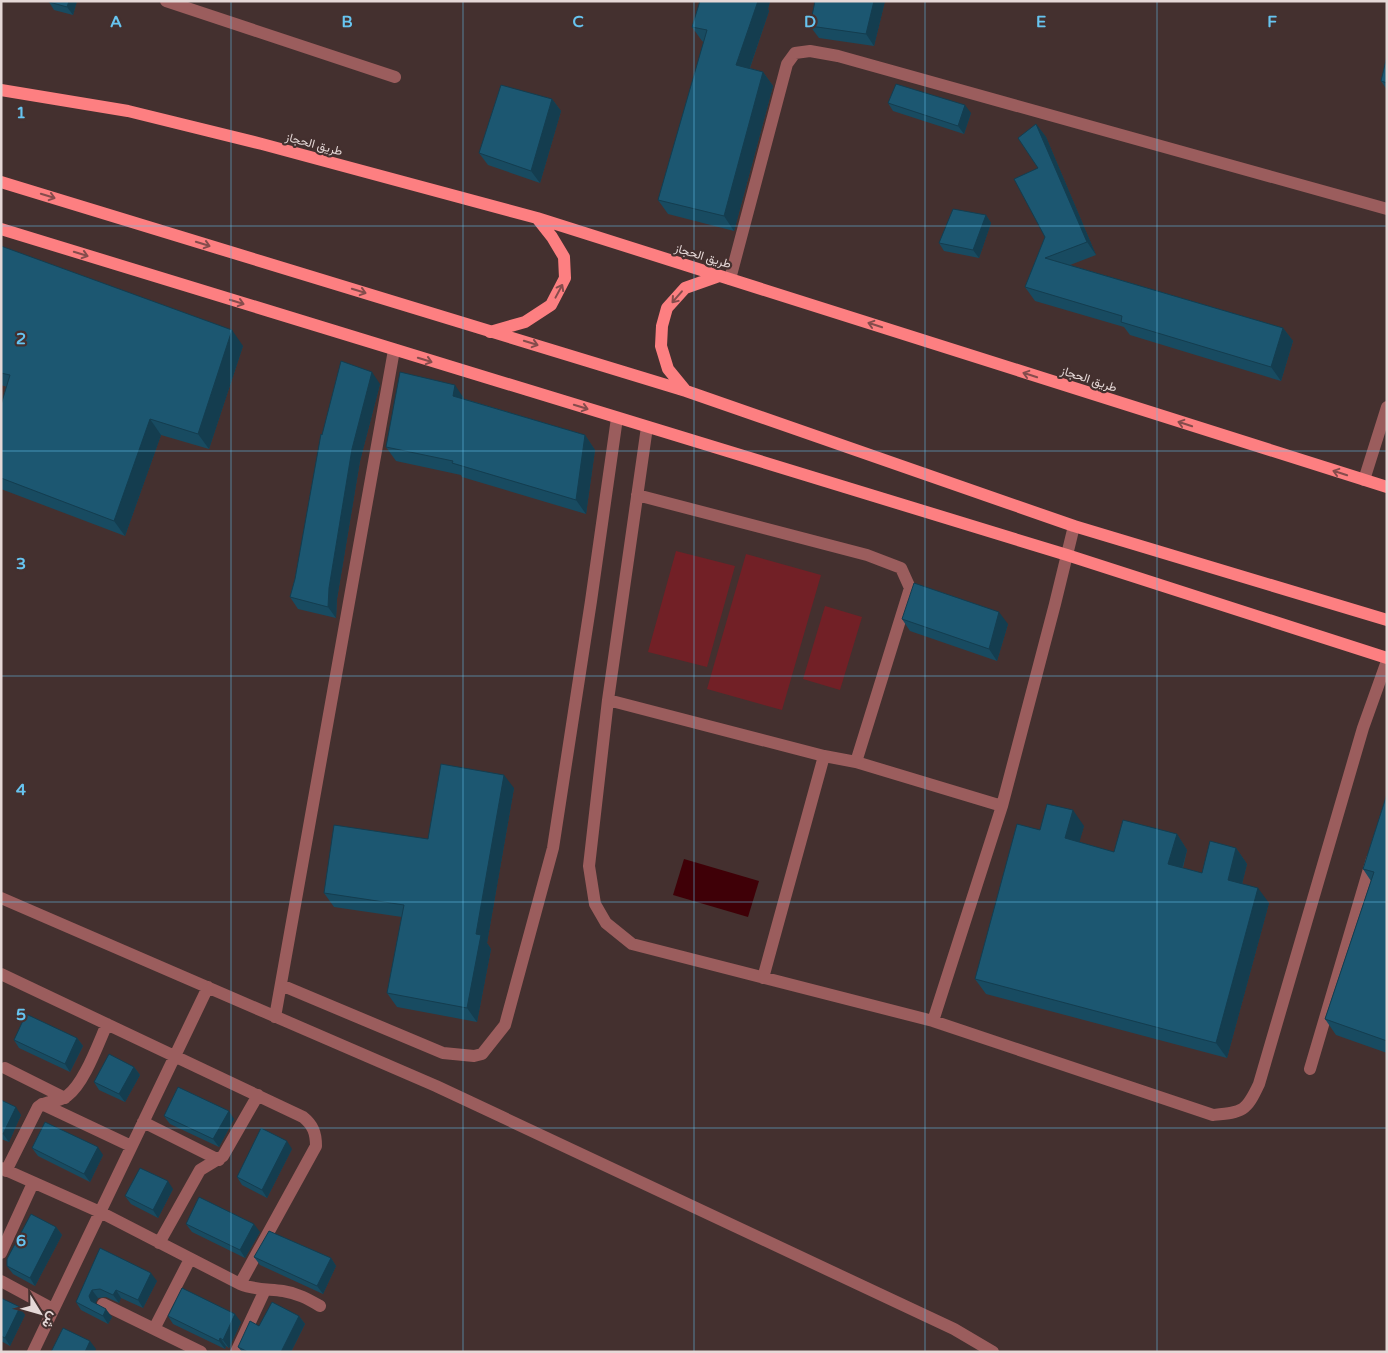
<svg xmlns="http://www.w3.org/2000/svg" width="1388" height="1353" font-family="'Varela Round',Vazirmatn,sans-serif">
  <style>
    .green { fill: #722026 }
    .water { fill: #3f0007 }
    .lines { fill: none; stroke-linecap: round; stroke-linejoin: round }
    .minor { stroke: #9b5d5d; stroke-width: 12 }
    .major { stroke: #fd7f81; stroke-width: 12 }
    .wall { fill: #184b61 }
    .shaded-wall { fill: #143d4f }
    .building { fill: #1c5771; stroke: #143d4f }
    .oneway { stroke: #854c4c }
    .grid { fill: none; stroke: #67c4f0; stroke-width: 1; stroke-opacity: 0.55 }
    .labels { text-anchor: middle; stroke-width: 4.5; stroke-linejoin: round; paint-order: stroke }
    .street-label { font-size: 12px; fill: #e5d8d7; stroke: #44302f }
    .grid-label { font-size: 16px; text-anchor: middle; font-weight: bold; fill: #67c4f0; stroke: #44302f; stroke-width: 4.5; stroke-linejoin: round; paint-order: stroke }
  </style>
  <rect width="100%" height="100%" fill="#44302f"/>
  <path class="green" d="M676,551L735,566L707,667L648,652Z
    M746,554L821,575L782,710L707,689Z
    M825,606L862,617L840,690L803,679Z"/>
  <path class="water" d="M684,859L759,881L748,917L673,895Z"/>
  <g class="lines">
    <path class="minor" d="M166,1L395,77
      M730,279L787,64L795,53L810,51L838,56L1387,209
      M647,427L608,700L589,866L595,904L606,923L632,944L933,1021L1213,1115C1243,1112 1246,1112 1259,1084L1363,728L1387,661
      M1364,480L1387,407
      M637,495L867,555L901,568L910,588L856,762
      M608,700L824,756L856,762L1002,806
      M1,898L436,1086L954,1329L993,1352
      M1,974L303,1117C313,1125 316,1133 316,1146L240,1284
      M763,978L824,756
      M281,985L443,1053L474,1056L482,1054L505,1025L553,848L591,601L617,418
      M275,1017L394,350
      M933,1021L1002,806L1055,604L1074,526
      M5,1068L65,1098
      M1310,1069L1372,859
      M42,1104L131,1146
      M143,1122L219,1160
      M1,1168L100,1212L240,1284C254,1290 268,1289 283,1291C297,1293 308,1299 320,1306
      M6,1171L38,1107C47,1100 58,1103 67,1096C84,1084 98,1044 107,1024
      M159,1243L200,1170L223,1156L258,1095
      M1,1253L33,1183
      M1,1281L53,1309
      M103,1304L201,1352
      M154,1329L190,1259
      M33,1352L208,987
      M236,1352L265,1290"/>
    <path class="major" d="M1,90L128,111L262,144L537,218L1387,487
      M1,182L686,391L1074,526L1387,620
      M1,229L1067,555L1387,658
      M490,332L525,322L551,305L565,278L564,257L552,237L537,218
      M686,391L668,369L661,346L662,326L667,308L685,288L719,276"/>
  </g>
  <path class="wall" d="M77,1L73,15L54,10L49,2Z
    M700,1H770L768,9L769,11L750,68L763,72L773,86L734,231L668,214L658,200L704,42L702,41L692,27Z
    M885,1L874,46L819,38L810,26Z
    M1387,56V90L1381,81Z
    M552,99L561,111L540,183L488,165L479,153Z
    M888,103L971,113L964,134L893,111Z
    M1036,124L1046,137L1096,255L1070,265L1283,328L1293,341L1281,381L1130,335L1124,327L1035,301L1025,287L1045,237L1038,168Z
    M986,215L991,223L979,258L944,251L939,243Z
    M1,246L243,346L209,449L161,435L125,536L1,489V405L7,387L1,385Z
    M380,384L360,461L337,599L336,618L298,609L290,597L295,579L322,435Z
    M465,399L585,435L595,450L586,514L462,477L461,475L396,461L386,447Z
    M902,619L1008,624L997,661L910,631Z
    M514,788L487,943L491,949L477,1022L397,1007L387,993L402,917L334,907L324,893L428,839Z
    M1387,794V1053L1336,1035L1325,1019L1371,881L1363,869Z
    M1084,826L1079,842L1114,852L1177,834L1187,850L1183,868L1202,873L1236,848L1247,864L1242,884L1269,903L1227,1058L986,994L975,979L1040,830Z
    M77,1038L83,1046L70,1072L19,1048L14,1040Z
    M134,1067L140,1075L125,1102L99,1090L94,1082Z
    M1,1100L21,1115L9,1142L1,1139Z
    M164,1116L234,1119L219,1147L170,1124Z
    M32,1148L103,1155L90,1182L38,1156Z
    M292,1149L267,1198L242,1185L237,1177Z
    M173,1189L158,1218L131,1204L125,1196Z
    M186,1224L260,1232L245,1258L192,1232Z
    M56,1227L62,1235L35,1286L13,1274L7,1266Z
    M100,1248L157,1281L143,1308L121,1298L119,1303L106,1297L98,1298L95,1303L112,1317L108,1324L81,1310L76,1302Z
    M254,1257L331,1258L336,1266L323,1294L260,1265Z
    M1,1298L25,1315L10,1346L1,1341Z
    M168,1316L241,1322L229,1348L226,1346L225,1349L173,1324Z
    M299,1316L305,1324L291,1352H242L238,1347L259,1326Z"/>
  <path class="shaded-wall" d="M69,1H77L73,15L67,7Z
    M758,1H770L768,9L769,11L746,79L736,65Z
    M874,1H885L874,46L866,34Z
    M763,72L773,86L734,231L724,216Z
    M552,99L561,111L540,183L531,171Z
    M965,105L971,113L964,134L958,126Z
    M1036,124L1046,137L1096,255L1087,242Z
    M986,215L991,223L979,258L973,250Z
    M1283,328L1293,341L1281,381L1271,367Z
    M232,330L243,346L209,449L198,434Z
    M372,372L380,384L360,461L337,599L336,618L328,607L329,588L352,449Z
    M455,385L465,400L453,396Z
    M150,419L161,435L125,536L114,521Z
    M585,435L595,450L586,514L576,500Z
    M999,612L1008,624L997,661L989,649Z
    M504,775L514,788L487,943L491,949L477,1022L467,1008L476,934Z
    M1073,810L1084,826L1076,854L1065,838Z
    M1177,834L1187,850L1179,880L1168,864Z
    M1236,848L1247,864L1239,896L1228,880Z
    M1258,888L1269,903L1227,1058L1216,1043Z
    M77,1038L83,1046L70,1072L65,1064Z
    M134,1067L140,1075L125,1102L119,1094Z
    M16,1107L21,1115L9,1142L3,1134Z
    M229,1111L234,1119L219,1147L213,1139Z
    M287,1141L292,1149L267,1198L262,1190Z
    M98,1147L103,1155L90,1182L84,1174Z
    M168,1181L173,1189L158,1218L153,1210Z
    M254,1224L260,1232L245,1258L240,1250Z
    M56,1227L62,1235L35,1286L30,1278Z
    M331,1258L336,1266L323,1294L317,1286Z
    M151,1273L157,1281L143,1308L138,1300Z
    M92,1290L98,1298L95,1304L91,1301L89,1296Z
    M116,1290L121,1298L119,1303L113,1295Z
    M20,1307L25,1315L10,1346L5,1338Z
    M106,1309L112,1317L108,1324L103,1316Z
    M235,1314L241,1322L229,1348L223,1340Z
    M299,1316L305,1324L291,1352H281Z
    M220,1338L226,1346L225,1349L219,1341Z
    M90,1341L96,1349L95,1352H85Z"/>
  <path class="building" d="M49,1H69L67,7L49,2Z
    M700,1H758L736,65L763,72L724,216L658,200L707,30L692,27Z
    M815,1H874L866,34L810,26Z
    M1387,56V83L1381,81Z
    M896,84L965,105L958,126L888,103Z
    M501,85L552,99L531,171L479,153Z
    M1036,124L1087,242L1045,258L1283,328L1271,367L1121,322L1122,316L1025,287L1045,237L1014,179L1038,168L1018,138Z
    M953,209L986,215L973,250L939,243Z
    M1,246L232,330L198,434L150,419L114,521L1,478V405L10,375L1,373Z
    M341,361L372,372L352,449L329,588L328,607L290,597L295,579L321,434L322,435Z
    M400,372L455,385L453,396L585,435L576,500L452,463L453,461L386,447Z
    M914,583L999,612L989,649L902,619Z
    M441,764L504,775L476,934L481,935L467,1008L387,993L404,905L324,893L334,825L428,839Z
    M1387,794V1041L1325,1019L1374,872L1363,869Z
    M1047,804L1073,810L1065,838L1114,852L1123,820L1177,834L1168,864L1202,873L1210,841L1236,848L1228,880L1258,888L1216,1043L975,979L1017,824L1040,830Z
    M26,1014L77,1038L65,1064L14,1040Z
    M109,1054L134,1067L119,1094L94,1082Z
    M178,1087L229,1111L213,1139L164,1116Z
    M1,1100L16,1107L3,1134L1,1133Z
    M45,1122L98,1147L84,1174L32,1148Z
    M261,1128L287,1141L262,1190L237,1177Z
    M140,1168L168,1181L153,1210L125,1196Z
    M199,1197L254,1224L240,1250L186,1224Z
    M31,1214L56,1227L30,1278L7,1266V1259Z
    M269,1231L331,1258L317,1286L254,1257Z
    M100,1248L151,1273L138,1300L116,1290L113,1295L100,1289L92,1290L89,1296L91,1301L106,1309L103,1316L76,1302Z
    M182,1288L235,1314L223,1340L220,1338L219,1341L168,1316Z
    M1,1298L20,1307L5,1338L1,1336Z
    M272,1302L299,1316L281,1352H248L238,1347L250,1321L259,1326Z
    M63,1328L90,1341L85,1352H51Z"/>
  <defs><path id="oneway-shaft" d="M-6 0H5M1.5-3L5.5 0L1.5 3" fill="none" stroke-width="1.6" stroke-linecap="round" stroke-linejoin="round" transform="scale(1.25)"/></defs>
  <g class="oneway">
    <use href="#oneway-shaft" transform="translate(48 196) rotate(17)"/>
    <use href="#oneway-shaft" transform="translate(203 244) rotate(17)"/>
    <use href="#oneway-shaft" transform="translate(81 254) rotate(17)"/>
    <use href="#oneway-shaft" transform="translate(359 291) rotate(17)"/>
    <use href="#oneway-shaft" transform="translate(559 291) rotate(-62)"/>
    <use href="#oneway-shaft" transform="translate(677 297) rotate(131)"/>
    <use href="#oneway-shaft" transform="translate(237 302) rotate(17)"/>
    <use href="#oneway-shaft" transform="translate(875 325) rotate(-162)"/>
    <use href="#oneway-shaft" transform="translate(531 343) rotate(17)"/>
    <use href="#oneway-shaft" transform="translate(425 360) rotate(17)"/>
    <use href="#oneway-shaft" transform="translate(1030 375) rotate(-162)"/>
    <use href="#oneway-shaft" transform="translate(581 407) rotate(17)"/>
    <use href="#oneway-shaft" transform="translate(1185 424) rotate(-162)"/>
    <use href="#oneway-shaft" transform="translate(1340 473) rotate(-162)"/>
  </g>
  <path class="grid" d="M231,1V1352M463,1V1352M694,1V1352M925,1V1352M1157,1V1352M1,226H1387M1,451H1387M1,676H1387M1,902H1387M1,1128H1387"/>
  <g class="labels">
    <g class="street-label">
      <text transform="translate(314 144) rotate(15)" y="4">طريق الحجاز</text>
      <text transform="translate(703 256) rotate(17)" y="4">طريق الحجاز</text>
      <text transform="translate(1089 379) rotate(18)" y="4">طريق الحجاز</text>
    </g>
  </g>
  <g class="grid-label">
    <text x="116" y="27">A</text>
    <text x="347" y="27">B</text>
    <text x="578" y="27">C</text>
    <text x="810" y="27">D</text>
    <text x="1041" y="27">E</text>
    <text x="1272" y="27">F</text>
    <text x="21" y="118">1</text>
    <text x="21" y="344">2</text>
    <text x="21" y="569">3</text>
    <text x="21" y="795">4</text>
    <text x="21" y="1020">5</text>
    <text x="21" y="1246">6</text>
  </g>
  <rect width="1388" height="1353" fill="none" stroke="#e5d8d7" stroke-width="5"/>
  <g transform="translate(40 1313) rotate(127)" stroke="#44302f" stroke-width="4" paint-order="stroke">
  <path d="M0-4L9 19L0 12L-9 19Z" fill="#e5d8d7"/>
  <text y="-8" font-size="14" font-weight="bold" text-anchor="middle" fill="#e5d8d7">ش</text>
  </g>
</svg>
